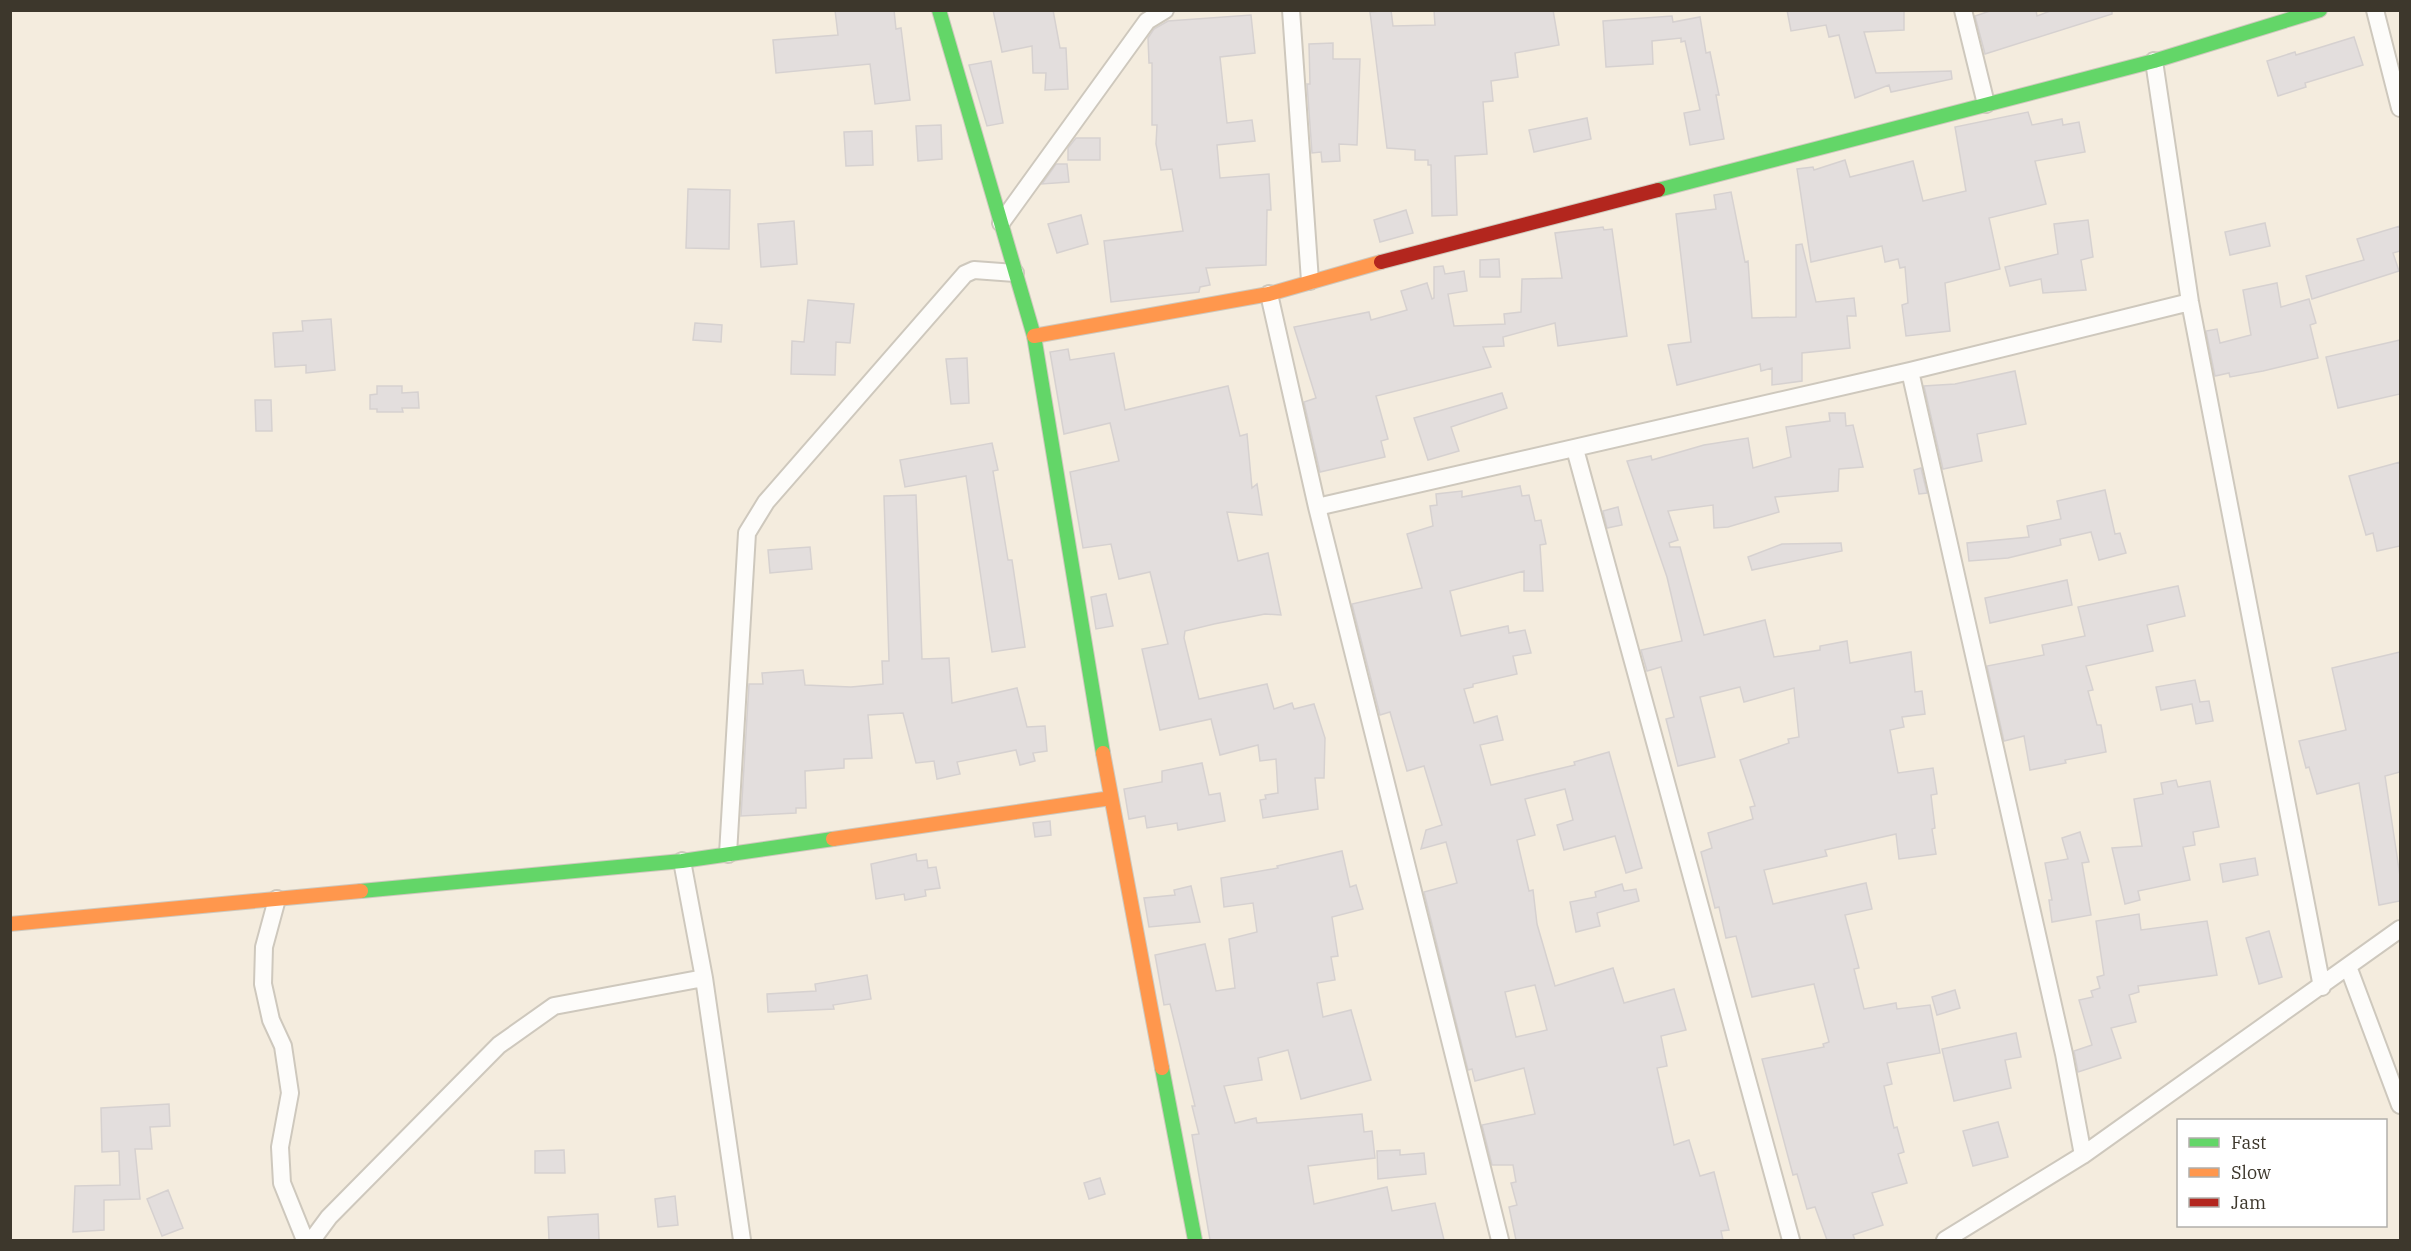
<svg xmlns="http://www.w3.org/2000/svg" width="2411" height="1251" font-family="'IBM Plex Serif',serif">
  <style>
    .building { fill: #e3dedd; stroke: #d6d1d0; stroke-width: 1.5; fill-rule: evenodd }
    .lines { fill: none; stroke-linecap: round; stroke-linejoin: round }
    .street-casing { stroke: #cec8bd; stroke-width: 20 }
    .fast-casing { stroke: #cec8bd; stroke-width: 16 }
    .slow-casing { stroke: #cec8bd; stroke-width: 16 }
    .jam-casing { stroke: #cec8bd; stroke-width: 16 }
    .street { stroke: #fdfcfa; stroke-width: 16 }
    .fast { stroke: #63d668; stroke-width: 14 }
    .slow { stroke: #ff974d; stroke-width: 14 }
    .jam { stroke: #b3261e; stroke-width: 14 }
  </style>
  <rect width="100%" height="100%" fill="#f4ecde"/>
  <path class="building" d="M835,10H894L896,29L901,28L910,100L875,104L870,64L776,73L773,40L838,35Z
    M993,10H1053L1060,48H1066L1068,89L1045,90L1046,73H1033L1032,46L1002,52Z
    M1391,10L1393,26L1435,25L1434,10H1553L1559,45L1515,53L1518,77L1491,81L1493,101L1483,102L1487,154L1455,156L1457,215L1432,216L1431,165H1428V160H1415V150L1387,148L1370,12Z
    M1787,10H1904V30L1864,32L1876,73L1951,71L1952,79L1891,92L1889,85L1855,98L1839,35L1829,37L1826,25L1791,31Z
    M1993,10H2036L2037,16L2053,10H2112V14L1985,54L1975,16Z
    M1251,15L1255,53L1220,57L1227,123L1252,120L1255,141L1217,145L1220,178L1269,174L1271,210H1267L1266,265L1206,268L1210,285L1200,287L1199,292L1111,302L1104,241L1183,231L1172,169L1161,170L1156,144L1157,125H1152V63H1149L1148,38L1154,29L1168,21Z
    M1672,16L1673,22L1700,17L1706,53L1710,52L1719,95H1716L1724,139L1690,145L1684,113L1700,110L1685,41L1681,42V38L1652,41L1653,64L1606,67L1603,21Z
    M2354,37L2363,65L2305,83L2306,87L2278,96L2267,61L2295,52L2296,55Z
    M1333,43V59H1360L1357,145L1339,144L1340,161L1322,162L1321,152L1312,153L1307,84H1310L1309,44Z
    M991,61L1003,123L987,126L969,65Z
    M2028,112L2032,125L2062,119L2063,125L2079,122L2085,152L2035,161L2046,204L1989,218L2000,269L1945,283L1950,331L1906,336L1902,305L1908,303L1905,267L1900,268L1898,259L1885,262L1882,246L1811,262L1797,169L1813,167L1814,170L1845,160L1850,177L1913,161L1923,201L1966,191L1955,127Z
    M1587,118L1591,139L1534,152L1529,130Z
    M941,125L942,159L918,161L916,126Z
    M872,131L873,165L846,166L844,132Z
    M1076,138H1100V160H1068V148Z
    M1056,164H1067L1069,182L1042,184Z
    M688,189L730,190L729,249L686,248Z
    M1731,192L1745,262L1748,261L1752,318L1796,317V245L1802,244L1816,302L1854,298L1856,316H1847L1850,348L1802,353V381L1772,385V368L1761,371L1760,364L1677,385L1668,345L1691,342L1676,214L1716,209L1714,195Z
    M1406,210L1413,233L1380,242L1374,220Z
    M1081,215L1088,244L1057,253L1048,224Z
    M2088,220L2093,257L2081,260L2086,290L2043,293L2041,279L2010,286L2005,267L2058,254L2054,224Z
    M794,221L797,264L761,267L758,224Z
    M2265,223L2270,246L2230,255L2225,232Z
    M2400,226V251L2393,253L2399,271L2312,299L2306,276L2364,260L2357,239Z
    M1603,227L1604,230L1612,229L1627,336L1558,346L1555,323L1503,337L1504,346L1483,347L1491,367L1376,396L1388,439L1381,441L1385,457L1320,472L1304,402L1316,398L1294,327L1369,312L1371,320L1407,310L1401,291L1427,283L1432,299L1434,298V267L1443,266L1445,274L1464,271L1467,291L1448,294L1454,326L1505,324L1504,314L1521,312L1522,279L1562,278L1555,233Z
    M1499,259L1500,277H1480V260Z
    M2277,283L2281,307L2309,299L2316,323L2310,325L2318,358L2263,371L2230,377L2229,373L2215,376L2206,331L2217,329L2220,343L2251,335L2243,290Z
    M808,300L854,304L850,343L836,342L835,375L791,374L792,341L804,342Z
    M331,319L335,370L306,373V365L275,367L273,333L303,331L302,321Z
    M695,323L722,325L721,342L693,340Z
    M2400,340V394L2338,408L2326,357Z
    M1068,349L1070,360L1114,353L1125,410L1228,386L1240,436L1247,434L1252,488L1257,484L1262,515L1227,512L1238,561L1268,553L1281,615L1265,614L1214,624L1185,631L1184,638L1199,699L1267,684L1274,709L1292,703L1294,709L1314,704L1325,738L1324,778H1315L1318,809L1263,818L1260,800L1266,799L1265,795L1278,793L1276,759L1260,761L1258,745L1220,755L1211,719L1160,730L1142,649L1168,644L1150,572L1119,579L1111,544L1083,548L1070,472L1119,461L1110,423L1064,434L1050,352Z
    M967,358L969,403L951,404L946,359Z
    M2015,371L2026,424L1977,434L1982,461L1943,469L1924,386L1955,384Z
    M377,386H402V393L418,392L419,408H402L403,412H377V409H370V395L377,394Z
    M1502,393L1507,408L1451,427L1459,451L1428,460L1414,418Z
    M255,400H271L272,431H256Z
    M1829,413H1845L1846,426L1853,425L1863,467L1839,469L1838,491L1775,497L1779,512L1728,527L1714,528L1713,505L1668,511L1678,540L1669,543L1670,547H1680L1704,635L1765,620L1774,657L1820,650V646L1847,641L1850,663L1911,652L1915,692L1922,691L1925,714L1902,717L1904,727L1890,730L1898,773L1933,768L1937,794L1931,795L1935,828L1932,829L1936,854L1899,859L1896,834L1825,850L1827,856L1764,870L1773,904L1866,883L1872,909L1845,915L1859,968L1854,969L1864,1009L1896,1003L1897,1009L1930,1005L1940,1053L1887,1063L1892,1084L1884,1086L1894,1128L1897,1127L1904,1152L1898,1154L1907,1183L1872,1193L1883,1225L1853,1235L1855,1240H1827L1815,1207L1807,1209L1797,1174L1793,1175L1762,1059L1824,1047L1823,1044L1829,1042L1814,984L1752,997L1736,936L1726,938L1719,907L1715,908L1701,852L1712,848L1708,833L1753,819L1750,807L1755,806L1740,760L1789,743L1788,739L1799,737L1794,688L1744,702L1740,687L1700,697L1715,757L1678,766L1666,719L1674,717L1661,667L1647,671L1641,650L1682,641L1667,577L1627,461L1651,456L1652,460L1704,445L1748,438L1753,468L1791,457L1786,427L1830,421Z
    M992,443L998,470L993,471L1008,560H1012L1025,647L992,652L966,476L905,487L900,460Z
    M2400,462V546L2377,551L2373,533L2366,535L2349,476Z
    M1921,468L1927,493L1919,494L1914,470Z
    M1520,486L1522,496L1529,495L1535,521L1541,520L1546,544L1540,545L1543,591H1524V571L1450,591L1461,636L1508,626L1509,633L1525,630L1531,653L1513,656L1517,674L1473,684V687L1464,689L1474,723L1497,716L1503,740L1480,745L1491,785L1575,765L1574,762L1609,752L1642,868L1626,873L1615,836L1564,850L1557,825L1573,820L1565,789L1525,799L1535,835L1517,840L1529,891L1533,890L1537,924L1555,986L1613,968L1624,1003L1674,989L1686,1030L1661,1036L1667,1066L1657,1068L1674,1145L1689,1140L1700,1176L1714,1172L1729,1230L1721,1231L1723,1240H1516L1509,1207L1517,1205L1511,1183L1516,1182L1513,1165H1492L1482,1125L1535,1114L1524,1068L1475,1081L1472,1069L1468,1070L1424,892L1457,883L1446,842L1421,849L1426,830L1442,825L1424,766L1407,771L1390,712L1380,715L1352,604L1422,588L1407,534L1433,526L1430,506L1437,505L1436,494L1462,491V497ZM1535,985L1547,1030L1516,1037L1505,992Z
    M2105,490L2115,534L2120,533L2126,553L2099,560L2091,532L2060,539L2061,545L2008,558L1969,561L1967,543L2029,537L2027,526L2061,519L2057,501Z
    M916,495L922,659L949,658L952,703L1017,688L1027,727L1045,726L1047,751L1033,753L1035,761L1020,765L1016,750L957,762L960,774L937,779L934,761L916,763L903,713L868,715L872,758L844,759V768L805,771L806,808H796V813L741,816L749,684H763L762,673L803,670L805,685L851,687L883,684L882,661H889L884,496Z
    M1618,507L1622,525L1607,528L1603,511Z
    M1841,543L1842,551L1752,570L1748,557L1782,544Z
    M810,547L812,569L770,573L768,550Z
    M2067,580L2072,605L1990,623L1985,598Z
    M2178,586L2185,616L2147,625L2153,651L2086,666L2093,690L2088,691L2097,725H2101L2106,752L2065,760L2066,763L2030,770L2024,736L2004,741L1987,666L2044,655L2042,645L2085,636L2078,607Z
    M1106,594L1113,626L1096,629L1091,597Z
    M2400,652V772L2385,776L2400,876V901L2379,905L2359,783L2317,794L2309,767L2306,768L2299,741L2346,730L2332,668Z
    M2195,680L2200,702L2209,701L2213,721L2196,724L2192,704L2161,710L2156,687Z
    M1202,763L1209,795L1220,793L1225,821L1178,830L1177,823L1147,828L1145,816L1129,819L1124,789L1162,782V771Z
    M2176,780L2178,787L2210,781L2219,827L2193,832L2195,845L2183,847L2190,880L2138,891L2140,900L2125,904L2112,848L2142,846L2134,799L2163,794L2161,783Z
    M1050,821L1051,835L1035,837L1033,823Z
    M2080,832L2089,862L2082,863L2091,915L2052,922L2049,900H2052L2045,863L2068,859L2062,838Z
    M1342,851L1350,887L1356,885L1363,909L1332,917L1338,956L1331,957L1335,980L1317,983L1323,1017L1351,1010L1371,1080L1301,1099L1288,1050L1258,1058L1262,1080L1224,1086L1235,1123L1256,1118L1257,1123L1362,1114L1364,1132L1372,1131L1375,1158L1308,1166L1314,1204L1387,1187L1392,1211L1435,1203L1444,1240H1210L1192,1135L1199,1134L1192,1106H1195L1170,1004L1164,1005L1155,955L1205,944L1216,991L1235,988L1229,939L1257,932L1253,903L1224,907L1221,878L1278,868L1277,866Z
    M916,854L917,861L927,860L928,868L936,867L940,888L925,890L926,896L905,900L904,894L876,899L871,864Z
    M2255,858L2258,875L2223,882L2220,864Z
    M1622,884L1624,891L1636,889L1639,901L1597,913L1600,926L1576,932L1570,902L1596,897L1595,892Z
    M1191,886L1200,922L1149,927L1144,898L1175,895L1174,890Z
    M2139,914L2141,930L2207,921L2217,975L2138,986L2139,992L2129,995L2136,1022L2111,1028L2121,1058L2078,1072L2074,1051L2092,1045L2079,1000L2093,997L2091,991L2100,988L2097,977L2104,975L2096,921Z
    M2269,931L2282,977L2259,984L2246,938Z
    M867,975L871,999L833,1005L834,1009L768,1012L767,994L816,991L815,984Z
    M1955,990L1960,1008L1937,1015L1932,997Z
    M2016,1033L2021,1057L2005,1060L2011,1088L1954,1101L1942,1049Z
    M169,1104L170,1126L150,1127L152,1149H135L140,1199L104,1200V1230L73,1232L75,1186L120,1185L119,1151L102,1152L101,1108Z
    M1998,1122L2008,1157L1973,1166L1963,1131Z
    M564,1150L565,1173H535V1151Z
    M1400,1150V1155L1424,1153L1426,1174L1378,1179L1377,1151Z
    M1100,1178L1105,1194L1089,1199L1084,1183Z
    M168,1190L183,1228L162,1236L147,1199Z
    M675,1196L678,1225L658,1227L655,1199Z
    M598,1214L599,1240H549L548,1217Z"/>
  <g class="lines">
    <g class="street-casing">
      <path id="street" d="M1291,10L1310,281
        M1963,10L1986,104
        M2375,10L2400,108
        M2154,61L2190,302L2322,987
        M1001,223L1147,21L1165,10
        M1269,294L1317,507L1500,1240
        M1910,371L2064,1054L2083,1155
        M1575,449L1791,1240
        M1317,507L1910,371L2190,302
        M728,854L747,533L766,502L965,274L974,270L1015,273
        M682,861L704,978L742,1240
        M277,899L264,947L263,984L271,1020L283,1046L290,1093L280,1147L282,1183L305,1240
        M2349,969L2400,1105
        M312,1240L329,1217L499,1045L554,1006L704,978
        M1945,1240L2083,1155L2400,929"/>
    </g>
    <g class="fast-casing">
      <path id="fast" d="M939,10L1034,336L1103,753
        M1658,190L2154,61L2320,10
        M361,891L682,861L833,839
        M1162,1068L1195,1240"/>
    </g>
    <g class="slow-casing">
      <path id="slow" d="M1034,336L1269,294L1381,262
        M1103,753L1162,1068
        M833,839L1111,798
        M10,924L361,891"/>
    </g>
    <g class="jam-casing">
      <path id="jam" d="M1381,262L1658,190"/>
    </g>
    <use href="#street" class="street"/>
    <use href="#fast" class="fast"/>
    <use href="#slow" class="slow"/>
    <use href="#jam" class="jam"/>
  </g>
  <rect width="2411" height="1251" fill="none" stroke="#3d372c" stroke-width="24"/>
  <rect x="2177" y="1119" width="210" height="108" fill="#ffffff" stroke="#b1afab" stroke-width="1.5"/>
  <rect x="2189" y="1138" width="30" height="9" fill="#63d668" stroke="#b1afab" stroke-width="1.5"/>
  <text x="2231" y="1149" font-size="18" fill="#3d372c">Fast</text>
  <rect x="2189" y="1168" width="30" height="9" fill="#ff974d" stroke="#b1afab" stroke-width="1.5"/>
  <text x="2231" y="1179" font-size="18" fill="#3d372c">Slow</text>
  <rect x="2189" y="1198" width="30" height="9" fill="#b3261e" stroke="#b1afab" stroke-width="1.5"/>
  <text x="2231" y="1209" font-size="18" fill="#3d372c">Jam</text>
</svg>
